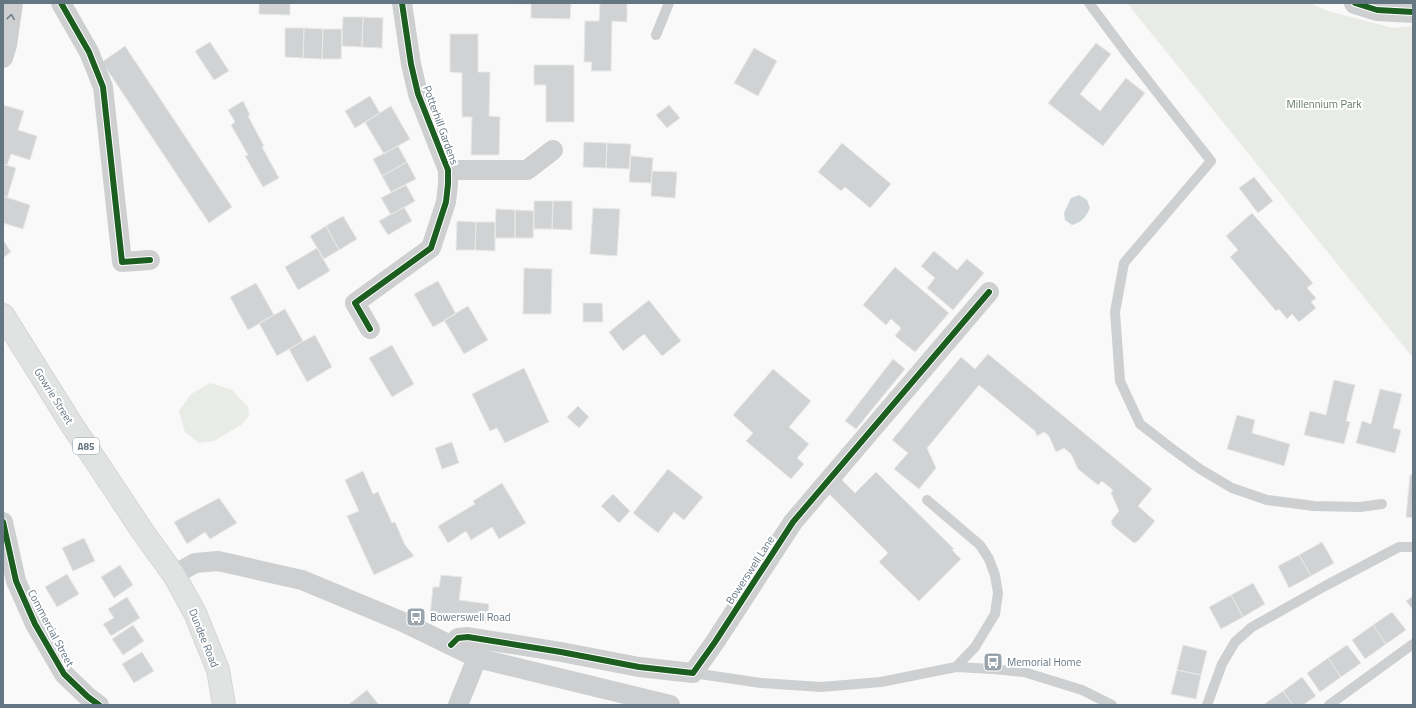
<svg xmlns="http://www.w3.org/2000/svg" width="1416" height="708" font-family="'Titillium Web',sans-serif">
  <style>
    .green { fill: #e8ebe6 }
    .water { fill: #ced6d9 }
    .building { fill: #d0d2d3; stroke: #e8e8e8 }
    .lines { fill: none; stroke-linecap: round; stroke-linejoin: round }
    .primary-casing { stroke: #d5d6d7; stroke-width: 24 }
    .service { stroke: #cecfd0; stroke-width: 10 }
    .minor { stroke: #cecfd0; stroke-width: 20 }
    .tertiary { stroke: #cecfd0; stroke-width: 22 }
    .primary { stroke: #e1e2e2; stroke-width: 22 }
    .cycleway-casing { stroke: #fff; stroke-width: 8 }
    .cycleway { stroke: #1b5e20; stroke-width: 6 }
    .oneway { stroke: #707f8b }
    .labels { text-anchor: middle; stroke-width: 4; stroke-linejoin: round; paint-order: stroke }
    .shield { fill: #fff; stroke: #939fa8; stroke-width: 1 }
    .shield-label { font-size: 10px; font-weight: bold; fill: #657683 }
    .park-label { font-size: 11px; fill: #687a64; stroke: #fff }
    .street-label { font-size: 11px; fill: #657683; stroke: #fff }
    .poi-label { font-size: 11px; fill: #657683; stroke: #fff; text-anchor: start }
  </style>
  <rect width="100%" height="100%" fill="#f9f9f9"/>
  <path class="green" d="M1127,3H1310L1328,11L1393,28L1413,26V358Z
    M210,383L232,390L248,407L249,416L241,425L214,441L199,443L185,432L179,411L191,394Z"/>
  <path class="water" d="M1079,195L1087,200L1090,208C1086,217 1082,222 1072,225L1065,220L1064,213L1071,198Z"/>
  <path class="building" d="M259,3H290V15L259,14Z
    M482,3H571L570,19L531,18V4Z
    M600,3H627V22L612,21L611,71H591L592,62H584L585,21H599Z
    M343,17H363L362,47L342,46Z
    M363,17L383,18L382,48L362,47Z
    M285,28H304L303,58L285,57Z
    M304,28L323,29L322,59L303,58Z
    M323,29H342L341,59H322Z
    M450,34H478V72H490L489,116L500,117L499,155H471L472,117H462V73L450,72Z
    M210,42L229,71L214,80L195,51Z
    M1096,43L1111,54L1080,94L1100,111L1126,78L1145,93L1103,146L1048,103Z
    M125,46L232,207L209,223L102,62Z
    M754,48L777,61L758,96L734,83Z
    M534,65H574V122H546V85H534Z
    M370,96L380,113L355,128L345,111Z
    M243,101L250,115L248,116L264,146L262,147L279,178L263,187L245,156L248,155L231,125L235,122L228,110Z
    M3,105L24,111L18,130L37,136L30,160L11,154L7,165L3,164Z
    M669,105L680,118L667,128L656,115Z
    M391,106L410,139L384,154L365,122Z
    M584,142L607,143L606,168L583,167Z
    M607,143L631,144L629,169L606,168Z
    M842,143L891,184L870,208L845,187L841,191L818,172Z
    M398,146L407,162L382,176L373,159Z
    M631,156L653,158L651,183L629,182Z
    M407,162L416,179L391,192L382,176Z
    M3,164L16,168L7,198L3,196Z
    M652,171L677,172L675,198L651,196Z
    M1254,177L1273,201L1258,213L1239,188Z
    M406,185L415,201L391,215L381,198Z
    M3,196L30,205L23,229L3,223Z
    M534,201H553L552,229H534Z
    M553,201H572V230L552,229Z
    M404,207L412,221L388,235L379,221Z
    M593,208L620,209L617,256L590,254Z
    M496,209L515,210V238H495Z
    M515,210L534,211L533,238H515Z
    M1252,213L1313,283L1307,288L1316,298L1311,302L1316,308L1299,322L1292,314L1287,319L1279,309L1276,311L1230,257L1238,250L1226,236Z
    M343,216L357,239L339,250L326,226Z
    M457,221L476,222L475,250H456Z
    M476,222H495V251L475,250Z
    M326,226L339,250L324,259L310,236Z
    M3,240L11,252L3,258Z
    M317,248L330,271L298,290L285,267Z
    M934,251L957,270L967,259L984,273L953,310L927,288L935,278L921,266Z
    M895,267L949,313L915,352L895,336L901,328L891,319L886,325L863,305Z
    M524,268L552,269L551,314H523Z
    M438,281L456,314L433,327L414,294Z
    M256,283L274,315L248,330L230,297Z
    M649,300L681,341L662,356L644,334L623,351L609,332Z
    M583,303H602L603,322H583Z
    M468,306L488,340L464,354L444,320Z
    M285,309L303,341L277,356L259,323Z
    M315,335L332,367L307,382L289,349Z
    M392,345L414,384L392,397L369,358Z
    M988,354L1152,489L1138,506L1155,521L1138,541L1134,543L1113,526L1111,521L1119,511L1111,493L1113,490L1102,481L1098,485L1078,469L1071,454L1064,448L1056,452L1049,436L1044,432L1037,436L1035,431L979,385L927,448L936,468L919,489L894,469L908,453L892,440L961,357L975,369Z
    M893,359L905,369L856,429L845,421Z
    M524,368L549,422L505,443L497,428L490,431L472,394Z
    M773,369L811,401L789,427L809,444L797,458L804,464L791,479L746,441L753,433L733,415Z
    M1334,380L1355,385L1346,421L1350,422L1344,444L1304,435L1310,411L1326,415Z
    M1380,389L1402,394L1393,428L1401,430L1395,453L1356,443L1362,421L1371,424Z
    M578,406L589,417L579,428L567,417Z
    M1237,415L1255,420L1252,433L1290,444L1284,466L1227,449Z
    M452,442L459,463L442,469L435,448Z
    M668,469L703,497L684,520L674,512L658,533L633,513Z
    M363,471L373,494L378,492L392,523L395,522L405,545L414,556L374,575L347,516L359,511L345,480Z
    M876,472L954,549L952,550L961,559L919,601L879,562L888,553L824,489L837,475L855,493Z
    M1410,475H1413V518L1406,517Z
    M502,483L526,523L499,539L492,527L471,540L466,531L448,543L438,526L475,504L473,501Z
    M613,494L630,511L619,523L601,506Z
    M219,498L237,523L210,539L205,532L187,544L174,522Z
    M84,538L95,561L73,571L62,548Z
    M1322,542L1334,563L1311,576L1299,555Z
    M1299,555L1311,576L1289,588L1278,566Z
    M120,565L133,585L114,598L101,577Z
    M67,574L79,594L57,607L45,587Z
    M441,575L462,577L459,600L489,604L487,623L430,616L433,587H439Z
    M1253,583L1265,604L1243,617L1231,595Z
    M1231,595L1243,617L1221,629L1209,607Z
    M1413,596V610L1406,601Z
    M127,597L140,618L111,636L103,624L114,618L108,609Z
    M1392,612L1406,630L1386,644L1373,625Z
    M133,625L144,641L123,655L112,639Z
    M1373,625L1386,644L1365,659L1352,640Z
    M1183,645L1207,651L1201,675L1177,670Z
    M1347,645L1361,663L1341,677L1328,658Z
    M142,652L154,671L134,683L122,664Z
    M1328,658L1341,677L1320,692L1307,673Z
    M1177,670L1201,675L1196,699L1171,694Z
    M1302,677L1316,696L1303,705H1293L1283,691Z
    M367,690L379,705H348Z
    M1283,691L1293,705H1263Z"/>
  <g class="lines">
    <g class="primary-casing">
      <path id="primary" d="M3,315L72,425L143,532L174,575L184,593L195,613L218,670L224,705"/>
    </g>
    <path class="service" d="M1089,3L1127,54L1211,161L1124,263L1115,312L1120,381L1140,424L1171,448L1200,469L1232,488L1267,500L1314,506L1360,507L1382,504
      M656,35L669,3
      M927,500L980,545L989,559L995,575L998,593L995,614L975,647L956,667
      M693,673L761,683L821,687L881,682L956,667L993,669L1024,672L1082,690L1112,705
      M1207,705L1222,664L1235,642L1252,627L1325,586L1399,547H1413
      M1329,705L1413,644"/>
    <path class="minor" d="M61,3L89,52L103,87L122,262L150,260
      M3,58L7,45L13,3
      M448,170H527L553,150
      M370,329L355,303L431,248L446,202L448,184V170L418,94L411,64L402,3
      M3,522L16,581L35,624L64,674L88,697L99,705
      M174,575L195,563L218,561L302,580L403,622L477,658L670,705
      M451,645L458,638L468,637L561,652L639,667L693,673L715,642L793,522L989,292
      M458,705L477,658"/>
    <path class="tertiary" d="M1355,3L1377,10L1413,12"/>
    <use href="#primary" class="primary"/>
    <g class="cycleway-casing">
      <path id="cycleway" d="M61,3L89,52L103,87L122,262L150,260
        M1355,3L1377,10L1413,12
        M370,329L355,303L431,248L446,202L448,184V170L418,94L411,64L402,3
        M3,522L16,581L35,624L64,674L88,697L99,705
        M451,645L458,638L468,637L561,652L639,667L693,673L715,642L793,522L989,292"/>
    </g>
    <use href="#cycleway" class="cycleway"/>
  </g>
  <defs><path id="oneway-chevron" d="M-2-3.5L2.5 0L-2 3.5" fill="none" stroke-width="1.6" stroke-linecap="round" stroke-linejoin="round"/></defs>
  <use class="oneway" href="#oneway-chevron" transform="translate(11 17) rotate(-83)"/>
  <defs>
    <g id="bus-square" transform="scale(1)"><rect x="-9" y="-9" width="18" height="18" rx="4" fill="#99a4ac" stroke="#fff"/><path d="M-5-6H5V4H4V6H2V4H-2V6H-4V4H-5ZM-3.5-4V0h7V-4ZM-3.5 1.2v1.5H-2V1.2ZM2 1.2v1.5H3.5V1.2Z" fill="#fff"/></g>
  </defs>
  <g fill-rule="evenodd">
    <use href="#bus-square" x="416" y="617"/>
    <use href="#bus-square" x="993" y="662"/>
  </g>
  <g class="labels">
    <rect class="shield" x="73" y="438" width="26" height="16" rx="3"/>
    <g class="shield-label">
      <text x="86" y="450">A85</text>
    </g>
    <g class="park-label">
      <text x="1324" y="108">Millennium Park</text>
    </g>
    <g class="street-label">
      <text transform="translate(441 125) rotate(70)" y="4">Potterhill Gardens</text>
      <text transform="translate(54 396) rotate(58)" y="4">Gowrie Street</text>
      <text transform="translate(750 570) rotate(-57)" y="4">Bowerswell Lane</text>
      <text transform="translate(51 628) rotate(62)" y="4">Commercial Street</text>
      <text transform="translate(204 638) rotate(68)" y="4">Dundee Road</text>
    </g>
    <g class="poi-label">
      <text x="430" y="621">Bowerswell Road</text>
      <text x="1007" y="666">Memorial Home</text>
    </g>
  </g>
  <rect width="1416" height="708" fill="none" stroke="#657683" stroke-width="8"/>
</svg>
